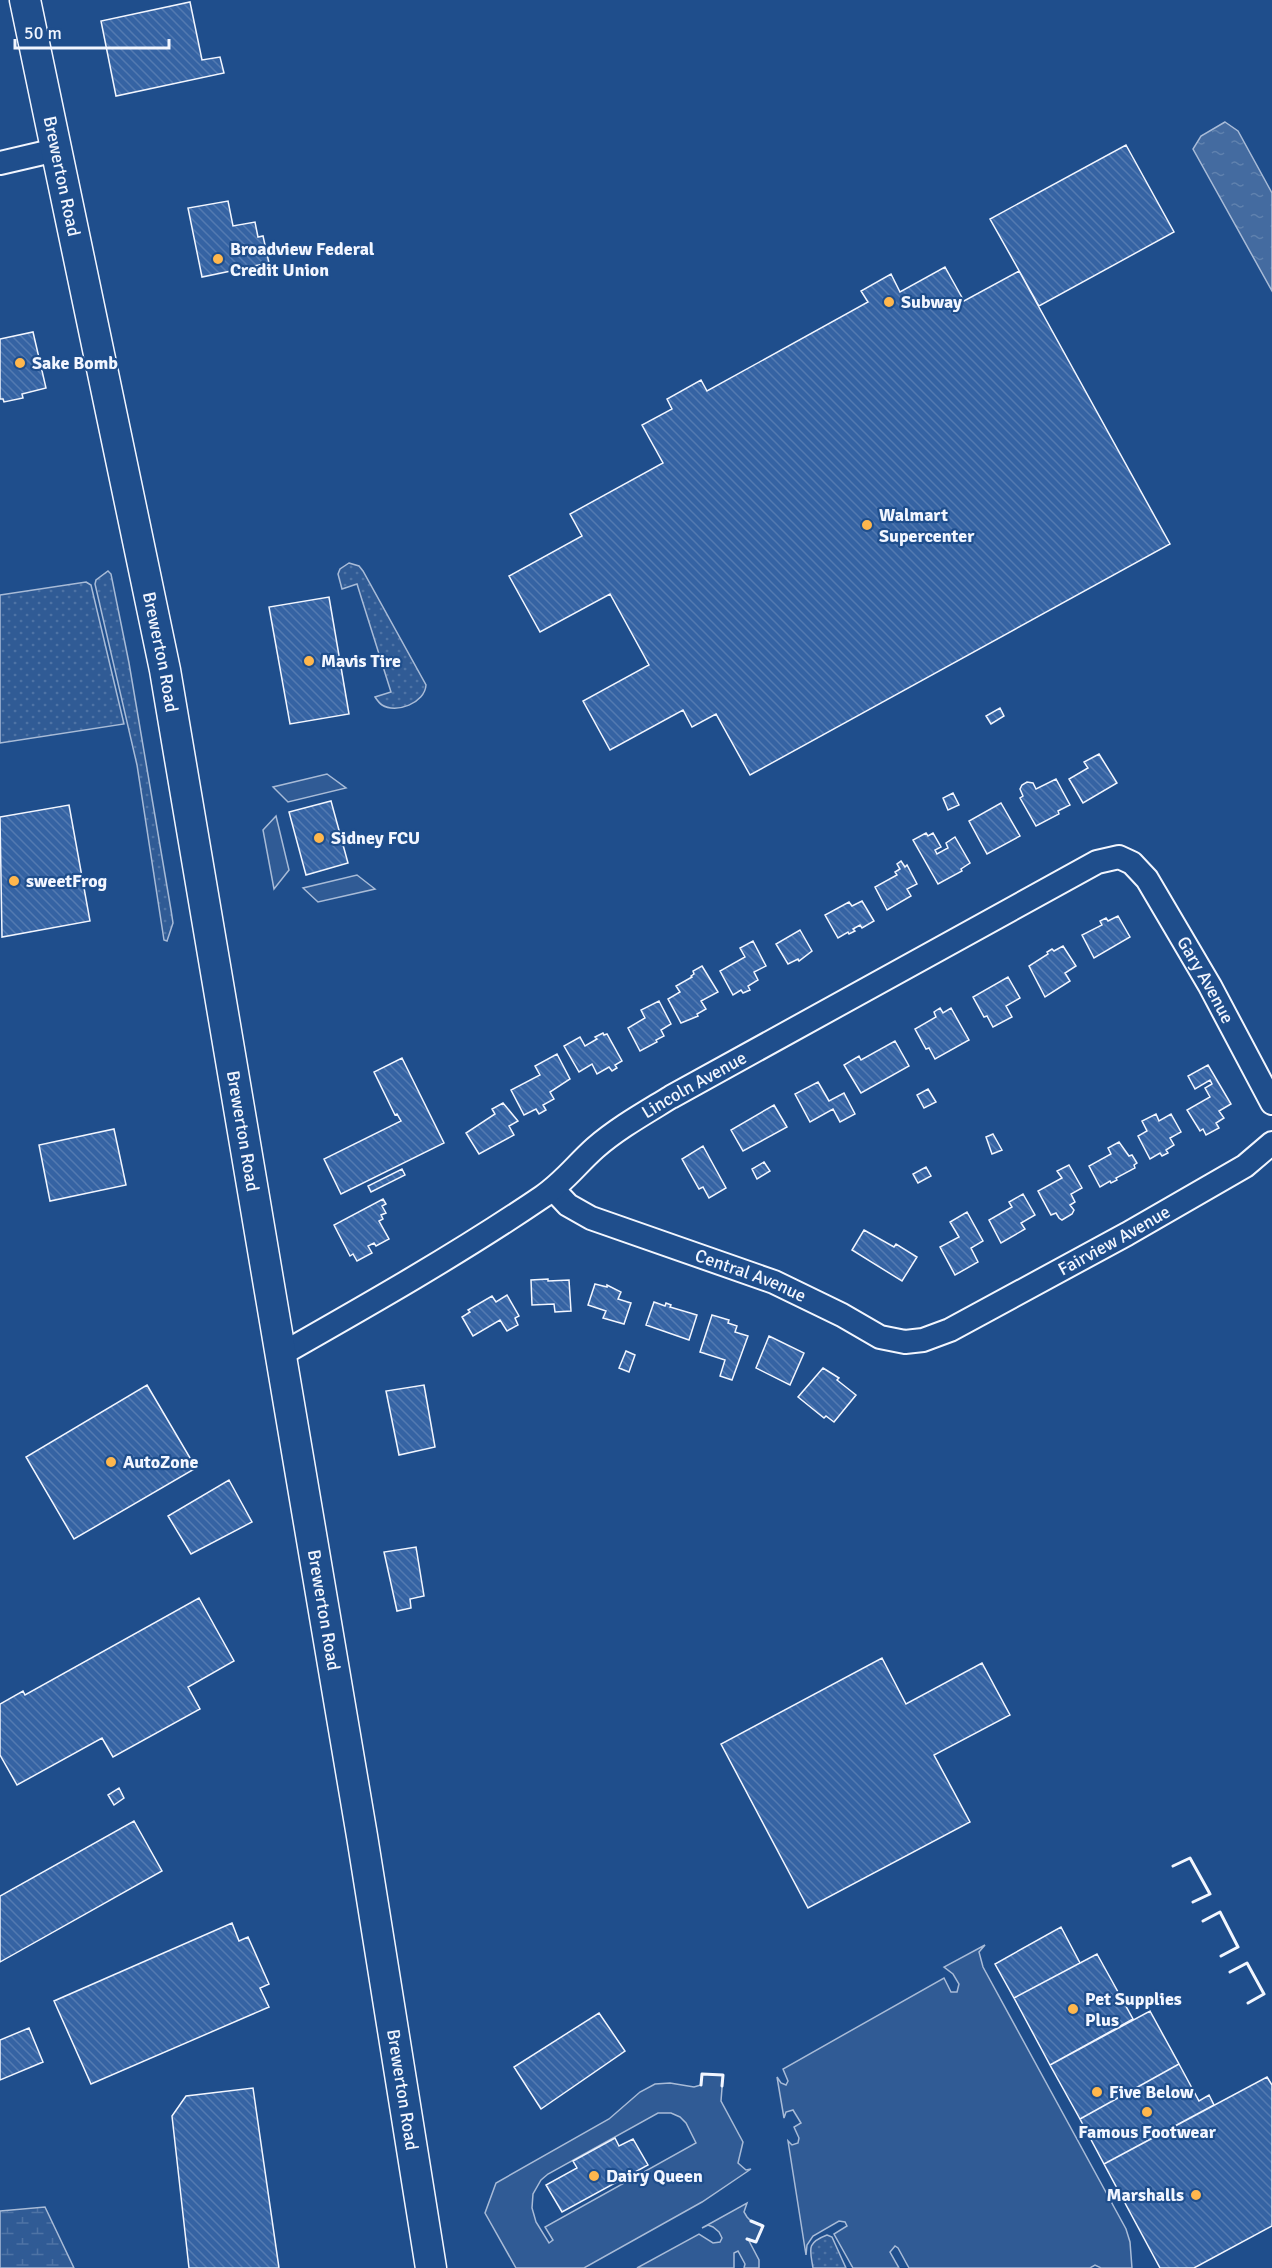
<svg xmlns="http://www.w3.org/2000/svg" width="1272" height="2268" font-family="Signika,sans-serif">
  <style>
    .grass { fill: url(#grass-dots); stroke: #a8bbd7; stroke-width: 1.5 }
    .wetland { fill: url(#wetland-marsh); stroke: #a8bbd7; stroke-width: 1.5 }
    .built { fill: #305b95; stroke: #a8bbd7; stroke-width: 1.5; fill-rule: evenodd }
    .water { fill: url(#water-ripples); stroke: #a8bbd7; stroke-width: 1.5 }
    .building { fill: url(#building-back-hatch); stroke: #f2f6ff; stroke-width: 1.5 }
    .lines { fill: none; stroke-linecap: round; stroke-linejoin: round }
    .minor-casing { stroke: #f2f6ff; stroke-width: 26 }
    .major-casing { stroke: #f2f6ff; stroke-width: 33 }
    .minor { stroke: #1f4e8c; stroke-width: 22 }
    .major { stroke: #1f4e8c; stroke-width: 30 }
    .wall { stroke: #f2f6ff; stroke-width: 3 }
    .poi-dot { fill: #ffb74d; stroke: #1f4e8c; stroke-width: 2 }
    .labels { text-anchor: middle; stroke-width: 4.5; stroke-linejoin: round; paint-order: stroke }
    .street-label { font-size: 18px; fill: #f2f6ff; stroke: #1f4e8c }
    .poi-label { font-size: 18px; font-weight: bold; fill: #f2f6ff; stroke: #1f4e8c; text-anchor: start }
  </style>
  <defs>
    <pattern id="grass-dots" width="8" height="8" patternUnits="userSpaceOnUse" patternTransform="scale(1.5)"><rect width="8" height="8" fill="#305b95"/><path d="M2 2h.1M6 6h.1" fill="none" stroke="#4e73a5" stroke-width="1.8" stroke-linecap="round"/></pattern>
    <pattern id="wetland-marsh" width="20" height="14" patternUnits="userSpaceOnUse" patternTransform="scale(1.5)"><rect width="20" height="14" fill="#305b95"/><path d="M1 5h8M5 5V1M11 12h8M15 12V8" fill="none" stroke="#4e73a5"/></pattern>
    <pattern id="water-ripples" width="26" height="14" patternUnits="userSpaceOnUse" patternTransform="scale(1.5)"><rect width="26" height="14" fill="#446ba0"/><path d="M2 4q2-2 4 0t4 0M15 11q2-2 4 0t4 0" fill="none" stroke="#5f81ae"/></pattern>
    <pattern id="building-back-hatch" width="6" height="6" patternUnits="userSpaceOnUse" patternTransform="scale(1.5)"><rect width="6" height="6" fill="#3563a3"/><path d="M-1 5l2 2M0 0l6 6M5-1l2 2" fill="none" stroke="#537ab1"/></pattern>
  </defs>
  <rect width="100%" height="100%" fill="#1f4e8c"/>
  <path class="grass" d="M349,563L359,566L363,571L426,685C425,703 396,714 382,705C379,703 377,700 375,697L391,692L357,584L342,589L338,574L340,569Z
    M108,571L111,574L129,663L171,910L173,923L167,941L164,940L137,765L95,584L96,580Z
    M86,582L91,585L124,724L0,743V595Z
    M827,2235L832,2237L846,2268H813C810,2249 806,2243 827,2235Z"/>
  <path class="wetland" d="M45,2207L74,2268H0V2211Z"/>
  <path class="built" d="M327,774L346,788L288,802L273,787Z
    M276,816L289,870L274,889L263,830Z
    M357,875L375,889L318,902L303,888Z
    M985,1945L979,1952L983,1967L1126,2229L1130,2242L1132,2268H1101L1095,2265L1090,2268H909L898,2248L895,2246L890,2252L899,2268H853L834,2234L847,2226L845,2222L839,2221L813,2236L807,2245L806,2255L788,2141L792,2145L798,2143L799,2138L794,2127L801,2123L793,2110L786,2112L784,2118L777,2077L781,2083L786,2085L788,2081L783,2069L944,1978L951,1992H957L959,1984L953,1974L944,1967Z
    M702,2074L723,2075L721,2101L743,2142L738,2163L746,2170L751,2169L702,2202L584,2268H516L485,2213L496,2183L609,2119L640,2092L655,2084L670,2083L694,2087L701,2085ZM658,2113H671L680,2117L686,2123L696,2143L545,2227L553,2240L549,2243L536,2222L532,2208L533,2194L541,2180L548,2174Z
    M747,2203L744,2212L747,2217L751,2221L763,2226L756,2242L748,2239L759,2260V2268H744L745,2264L738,2251L734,2253V2268H637L699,2234L713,2243L720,2242L722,2238L719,2232L713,2227L708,2225L702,2228Z"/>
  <path class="water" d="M1225,122L1238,131L1272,193V291L1193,149L1201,136Z"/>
  <path class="building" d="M190,2L202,60L220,57L224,73L116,96L101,21Z
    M1126,145L1174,232L1039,306L990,219Z
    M228,201L233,226L255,222L258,237L263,236L269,263L202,277L188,208Z
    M945,267L964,301L1019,271L1170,544L750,775L716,714L692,727L683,710L610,750L583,701L649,665L610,594L540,632L509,576L582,536L570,514L663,463L642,425L672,409L667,399L701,380L707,391L868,302L861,291L891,274L900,292Z
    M33,332L46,388L22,394L23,398L4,402L3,399H0V339Z
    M329,597L349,714L290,724L269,607Z
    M1000,708L1004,716L991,724L986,716Z
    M1099,754L1117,783L1083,803L1069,779L1088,768L1084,762Z
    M1056,779L1070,805L1058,811L1059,814L1036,826L1020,798L1023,796L1020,789L1022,785L1027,782L1033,783L1036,789Z
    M953,793L959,805L948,810L943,798Z
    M331,801L348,863L306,875L289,812Z
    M1001,803L1020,836L987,854L969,821Z
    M69,805L90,921L2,937L0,817Z
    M926,833L928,836L933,833L941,847L935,850L937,854L948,848L946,843L955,837L970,863L961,869L962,871L938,884L913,840Z
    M901,861L905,867L907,865L917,884L907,889L911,896L887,910L875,887L897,875L895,872L900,869L897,864Z
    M862,901L874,921L862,928L860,925L853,929L855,931L849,934L848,932L838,938L825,915L849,902L852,906Z
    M1118,916L1130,937L1094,958L1082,935L1102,925L1100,921L1106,918L1108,921Z
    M800,930L812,951L799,961L798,959L788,964L776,944Z
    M753,941L766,966L754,972L758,980L748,986L750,990L743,993L741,990L733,995L720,971L745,957L740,948Z
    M1063,946L1076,966L1065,973L1070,981L1045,997L1029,966L1048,954L1047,952L1052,949L1054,951Z
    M702,966L718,992L701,1001L706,1009L697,1014L698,1016L681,1023L668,999L680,992L676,986L692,977L691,976L694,974L693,971Z
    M1008,977L1020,998L1006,1006L1012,1017L993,1027L987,1016L984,1017L973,997Z
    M659,1001L671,1024L661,1030L664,1036L656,1040L657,1042L640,1051L628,1028L645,1018L641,1010Z
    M940,1008L943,1013L951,1008L969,1040L935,1059L929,1048L926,1049L915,1029L936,1017L934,1012Z
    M603,1033L604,1035L607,1034L622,1061L615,1065L617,1068L612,1071L609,1067L597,1074L592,1064L579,1072L564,1046L580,1037L585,1046L597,1039L595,1037Z
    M895,1041L909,1066L861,1093L844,1065L859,1056L861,1060Z
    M557,1054L570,1079L550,1092L554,1099L543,1105L546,1110L539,1114L536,1109L524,1115L511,1090L540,1075L535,1066Z
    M402,1058L444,1143L341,1194L324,1159L401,1121L397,1114L395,1115L374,1072Z
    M1208,1065L1231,1104L1219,1111L1224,1118L1216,1123L1219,1128L1206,1135L1203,1129L1200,1131L1187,1110L1210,1097L1205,1088L1212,1084L1210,1080L1195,1089L1188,1076Z
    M818,1082L829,1101L844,1093L855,1114L840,1122L833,1109L810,1122L795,1094Z
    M928,1089L936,1102L924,1108L917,1095Z
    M503,1103L518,1121L509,1126L514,1135L479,1154L466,1133L495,1114L492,1109Z
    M774,1105L787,1127L743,1151L731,1130Z
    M1156,1114L1159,1121L1171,1114L1181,1132L1170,1138L1174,1145L1166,1150L1168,1153L1162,1156L1160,1153L1150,1159L1138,1136L1147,1131L1142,1121Z
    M114,1129L126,1185L50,1201L39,1145Z
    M993,1134L1002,1150L992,1154L986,1137Z
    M1119,1142L1129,1156L1132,1155L1137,1163L1134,1165L1135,1168L1116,1178L1117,1180L1111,1183L1110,1181L1100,1187L1089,1166L1111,1154L1108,1148Z
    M703,1146L726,1188L709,1198L703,1187L699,1189L682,1159Z
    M764,1162L770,1171L757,1179L752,1169Z
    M1069,1165L1082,1188L1071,1194L1075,1202L1070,1205L1074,1210L1072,1214L1062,1220L1059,1218L1056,1213L1051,1215L1038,1191L1062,1178L1057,1171Z
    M926,1167L931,1176L918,1183L913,1174Z
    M402,1169L405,1175L371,1192L368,1186Z
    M1023,1194L1035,1215L1021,1223L1025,1229L1001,1243L989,1220L1012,1207L1009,1202Z
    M383,1199L386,1204L382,1206L386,1213L381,1215L383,1219L379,1221L389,1239L376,1246L374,1243L368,1246L372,1253L357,1261L353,1254L350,1256L334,1225Z
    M967,1212L983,1241L971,1248L978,1262L955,1275L940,1247L959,1237L950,1222Z
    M864,1230L894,1247L896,1244L917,1257L902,1281L852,1250Z
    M548,1279V1281L569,1280L571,1311L555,1312L554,1304L532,1305L531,1280Z
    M595,1284L607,1287V1285L621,1292L618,1299L631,1303L624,1324L603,1318L606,1311L588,1305Z
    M507,1295L519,1316L515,1318L518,1325L507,1331L500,1320L473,1336L462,1317L470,1312L468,1310L492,1296L496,1302Z
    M654,1302L665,1306L666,1303L671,1305L670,1307L697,1315L689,1340L646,1325Z
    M712,1315L729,1320L728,1323L737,1326L735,1332L748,1336L732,1380L720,1376L725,1360L700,1352Z
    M769,1336L804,1353L790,1385L756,1368Z
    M626,1351L635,1355L629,1372L619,1368Z
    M823,1368L839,1378L837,1380L856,1395L834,1422L826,1416L824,1418L798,1397Z
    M147,1385L196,1468L74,1539L26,1457Z
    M424,1385L435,1447L399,1455L386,1391Z
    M229,1480L252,1522L191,1554L168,1516Z
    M416,1547L424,1596L410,1599L411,1608L397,1611L384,1552Z
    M199,1598L234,1661L188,1687L200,1709L113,1757L102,1738L17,1785L0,1755V1704L23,1691L25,1695Z
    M882,1658L906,1704L982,1663L1010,1715L934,1755L970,1822L808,1908L721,1744Z
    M119,1788L124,1798L114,1805L108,1795Z
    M134,1821L162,1871L0,1962V1896Z
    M232,1923L239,1941L248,1937L269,1984L260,1988L269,2007L91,2084L54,2001Z
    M1061,1927L1080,1963L1014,1998L995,1964Z
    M1097,1954L1133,2019L1050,2065L1014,1998Z
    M1150,2011L1179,2064L1080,2119L1050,2065Z
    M599,2013L625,2051L541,2109L514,2067Z
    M29,2028L43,2062L0,2080V2040Z
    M1179,2064L1199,2101L1209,2095L1214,2105L1104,2164L1080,2119Z
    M1267,2077L1272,2085V2226L1194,2268H1160L1104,2164Z
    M253,2088L279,2268H189L172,2116L186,2096Z
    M615,2138L619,2146L633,2139L648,2165L562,2212L546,2185L577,2168L573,2161Z"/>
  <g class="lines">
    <g class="minor-casing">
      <g id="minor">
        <path d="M0,163L56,150"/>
        <path id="s1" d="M553,1189L568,1205L591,1218L774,1282L842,1315L880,1337L905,1342L923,1340L950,1330L1127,1234L1245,1166L1272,1143"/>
        <path id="s2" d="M280,1355C368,1305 458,1254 542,1197C563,1183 577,1164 595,1148C618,1128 645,1113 671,1097L1097,862L1119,857L1132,863L1147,879L1210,986L1272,1103"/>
      </g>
    </g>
    <g class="major-casing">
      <g id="major">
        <path id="s3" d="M25,0L165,670L362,1836L431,2268"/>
      </g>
    </g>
    <use href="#minor" class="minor"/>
    <use href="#major" class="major"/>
    <path class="wall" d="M1173,1866L1190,1858L1210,1894L1193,1902
      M1203,1921L1220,1912L1238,1947L1221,1956
      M1230,1972L1247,1963L1264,1994L1248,2003
      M701,2085L702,2074L723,2075L722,2086
      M747,2239L756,2242L763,2226L751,2221"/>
  </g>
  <g class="poi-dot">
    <circle cx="218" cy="259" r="6"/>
    <circle cx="889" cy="302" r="6"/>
    <circle cx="20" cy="363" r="6"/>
    <circle cx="867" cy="525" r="6"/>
    <circle cx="309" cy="661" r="6"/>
    <circle cx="319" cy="838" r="6"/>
    <circle cx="14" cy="881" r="6"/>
    <circle cx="111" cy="1462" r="6"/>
    <circle cx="1073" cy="2009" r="6"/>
    <circle cx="1097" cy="2092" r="6"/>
    <circle cx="1147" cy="2112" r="6"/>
    <circle cx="594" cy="2176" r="6"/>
    <circle cx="1196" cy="2195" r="6"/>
  </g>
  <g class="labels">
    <g class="street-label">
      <text dy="6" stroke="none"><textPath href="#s3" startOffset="180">Brewerton Road</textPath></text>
      <text dy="6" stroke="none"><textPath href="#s3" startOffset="666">Brewerton Road</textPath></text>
      <text dy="6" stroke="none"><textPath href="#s2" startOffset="1132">Gary Avenue</textPath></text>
      <text dy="6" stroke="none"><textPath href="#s2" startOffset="496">Lincoln Avenue</textPath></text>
      <text dy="6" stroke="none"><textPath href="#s3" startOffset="1152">Brewerton Road</textPath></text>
      <text dy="6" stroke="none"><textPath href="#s1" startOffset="621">Fairview Avenue</textPath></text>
      <text dy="6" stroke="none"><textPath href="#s1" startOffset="218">Central Avenue</textPath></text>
      <text dy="6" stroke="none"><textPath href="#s3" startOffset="1638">Brewerton Road</textPath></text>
      <text dy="6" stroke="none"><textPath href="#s3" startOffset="2124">Brewerton Road</textPath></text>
    </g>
    <g class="poi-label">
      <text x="230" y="255">Broadview Federal<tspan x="230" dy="21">Credit Union</tspan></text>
      <text x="901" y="308">Subway</text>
      <text x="32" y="369">Sake Bomb</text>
      <text x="879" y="521">Walmart<tspan x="879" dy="21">Supercenter</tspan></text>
      <text x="321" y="667">Mavis Tire</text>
      <text x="331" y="844">Sidney FCU</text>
      <text x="26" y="887">sweetFrog</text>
      <text x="123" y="1468">AutoZone</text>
      <text x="1085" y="2005">Pet Supplies<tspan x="1085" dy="21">Plus</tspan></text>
      <text x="1109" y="2098">Five Below</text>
      <text x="1147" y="2138" text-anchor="middle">Famous Footwear</text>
      <text x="606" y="2182">Dairy Queen</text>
      <text x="1184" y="2201" text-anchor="end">Marshalls</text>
    </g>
  </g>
  <path d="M15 39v9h154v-9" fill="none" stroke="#f2f6ff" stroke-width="3"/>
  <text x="24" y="39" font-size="18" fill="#f2f6ff" stroke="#1f4e8c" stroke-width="4.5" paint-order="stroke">50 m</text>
</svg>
